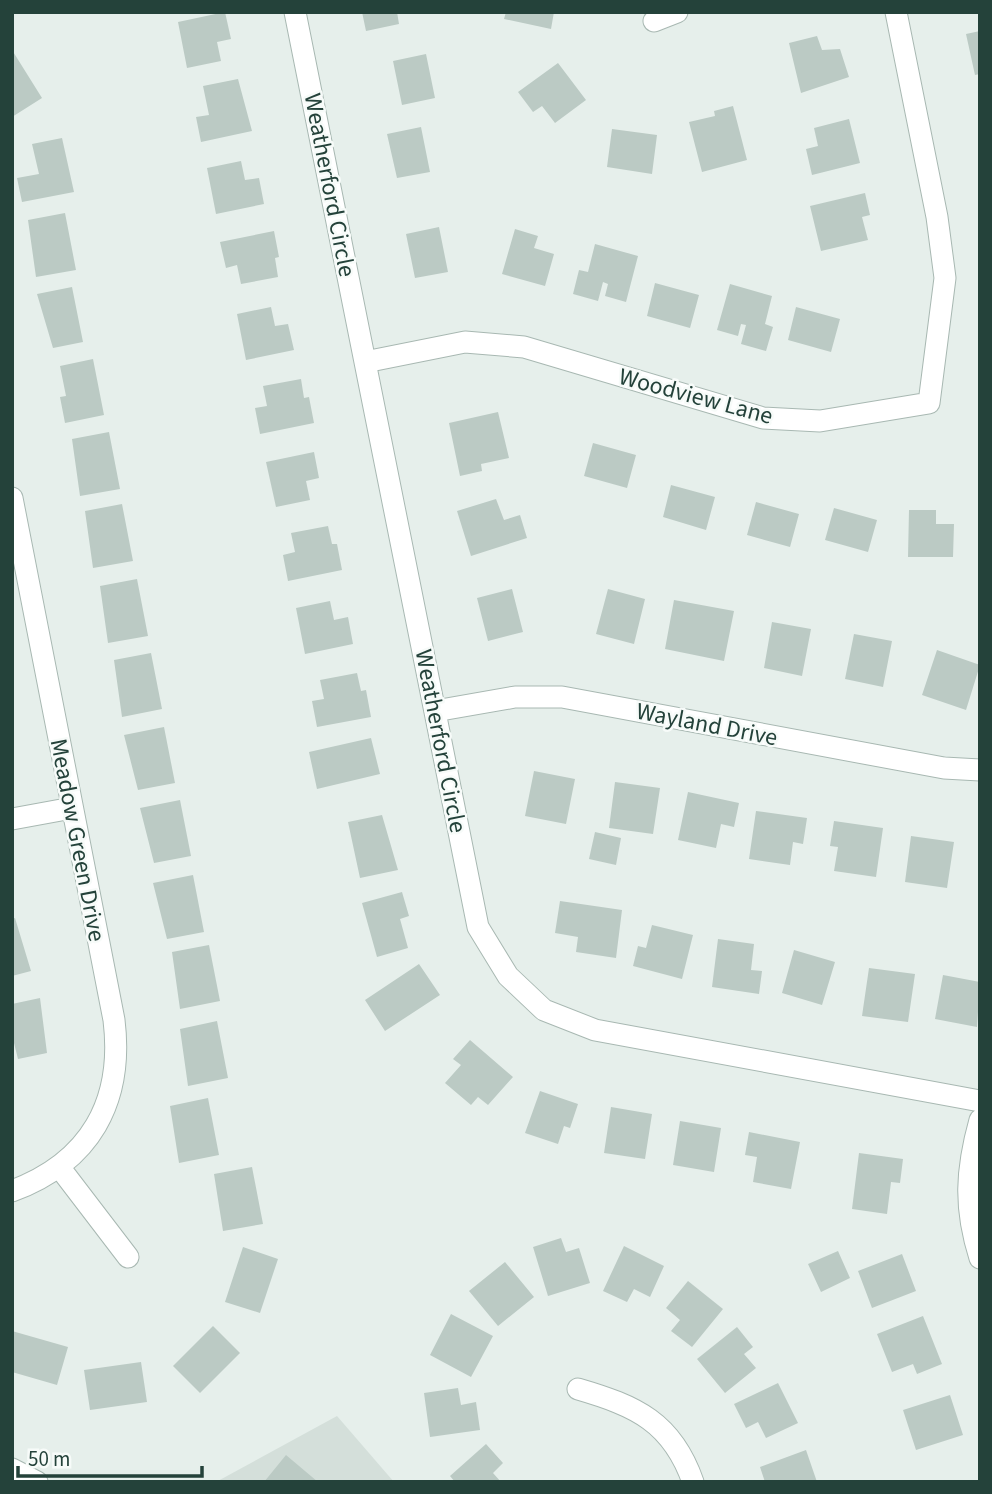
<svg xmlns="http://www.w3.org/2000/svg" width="992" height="1494" font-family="'Source Sans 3',sans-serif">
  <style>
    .built { fill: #d4dfda }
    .building { fill: #bbcac4 }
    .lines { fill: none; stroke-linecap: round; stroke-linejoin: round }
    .minor-casing { stroke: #a8b8b2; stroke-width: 23 }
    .minor { stroke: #fff; stroke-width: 21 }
    .labels { text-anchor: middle; stroke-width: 5; stroke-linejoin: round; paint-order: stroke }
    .street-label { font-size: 24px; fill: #24423a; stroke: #f7fbf9 }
  </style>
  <rect width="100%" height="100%" fill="#e6efeb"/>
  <path class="built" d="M337,1416L394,1482H216Z"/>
  <path class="building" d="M225,12L231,39L217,42L221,61L187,68L178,22Z
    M362,12H397L399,24L366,31Z
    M506,12H554L551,29L504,19Z
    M980,31V74L975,75L966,34Z
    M817,36L822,50L840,49L849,77L801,93L789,43Z
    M12,50L42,98L12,117Z
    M426,54L435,98L402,105L393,61Z
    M558,63L586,100L555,123L542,106L533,112L518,92Z
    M238,79L252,131L201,142L196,117L209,115L203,86Z
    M733,106L747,160L702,172L689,122L715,116L714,111Z
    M849,119L860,163L812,175L806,149L818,146L814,128Z
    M421,127L430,172L397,178L387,134Z
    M612,129L657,135L652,174L607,167Z
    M62,138L74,192L22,202L17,178L39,174L32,144Z
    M241,161L245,180L259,178L264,204L216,214L207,168Z
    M865,193L870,215L862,217L868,240L821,251L810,206Z
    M65,213L76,270L36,277L28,220Z
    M439,227L448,272L415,278L406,234Z
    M515,229L538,236L534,248L554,254L545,286L502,274Z
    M274,231L279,257L275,258L278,277L241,284L237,265L226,268L220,242Z
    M595,244L638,256L626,302L605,296L608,284L603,282L598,301L573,294L579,270L588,272Z
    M655,283L699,295L690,328L647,316Z
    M730,284L772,296L765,324L773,327L766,351L741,344L746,325L741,324L738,336L717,330Z
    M72,287L83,342L53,348L37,294Z
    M271,307L275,326L288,324L294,350L246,360L237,314Z
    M796,307L840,319L831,352L788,340Z
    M93,359L104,415L65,423L60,397L66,396L60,366Z
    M301,379L304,398L309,397L314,423L260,434L255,408L267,406L263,386Z
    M498,412L509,458L481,464L482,471L460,476L449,423Z
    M109,432L120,489L80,496L72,439Z
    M593,443L636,455L627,488L584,476Z
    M314,452L319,478L306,481L310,500L276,507L266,462Z
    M671,485L715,497L706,530L663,517Z
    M496,499L504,520L520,515L527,538L471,556L457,511Z
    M756,502L799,514L790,547L747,535Z
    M122,504L133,561L93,568L85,511Z
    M834,508L877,520L868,552L825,540Z
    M909,510H936V524H954L953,557H908Z
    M328,526L332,544H337L342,570L288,581L283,555L295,552L291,533Z
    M137,579L148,636L108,643L100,586Z
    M512,589L523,632L488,641L477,598Z
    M608,589L645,599L634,644L596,634Z
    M674,600L734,611L724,661L665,649Z
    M330,601L334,620L348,617L353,644L305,654L296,608Z
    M772,622L811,629L802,676L764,668Z
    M854,634L892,641L883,687L845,679Z
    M937,650L980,665L966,710L922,695Z
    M151,653L162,709L122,717L114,660Z
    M357,673L361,691L366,690L371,717L317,727L312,701L324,699L320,680Z
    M164,727L175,783L138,790L124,735Z
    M371,738L380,774L317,789L309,752Z
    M534,771L575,779L566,824L525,816Z
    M615,782L660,788L653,834L609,828Z
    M688,792L739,803L734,827L721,824L716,848L678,840Z
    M180,800L191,856L154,863L140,808Z
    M756,811L807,818L803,844L793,842L790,865L749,859Z
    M382,815L398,870L360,878L348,822Z
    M834,821L883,828L876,877L834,871L838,847L830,846Z
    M595,832L621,838L616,865L589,859Z
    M911,836L954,842L947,888L905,882Z
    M193,875L204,932L167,939L153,883Z
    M402,892L409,916L400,919L408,948L377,957L362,903Z
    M560,901L622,910L616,958L576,952L578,937L555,933Z
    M15,918L31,971L12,976V919Z
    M652,925L693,935L682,979L633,966L638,946L646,948Z
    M718,939L754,944L751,970L762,971L759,994L712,987Z
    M209,945L220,1001L180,1009L172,952Z
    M794,950L835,962L822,1005L782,993Z
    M419,964L440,995L385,1031L365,1000Z
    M869,968L915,974L908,1022L862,1016Z
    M943,975L980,982L977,1027L935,1019Z
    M40,998L47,1053L18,1059L12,1035V1004Z
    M217,1021L228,1078L188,1086L180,1029Z
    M470,1040L513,1077L488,1105L478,1097L471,1105L445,1083L461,1065L453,1059Z
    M540,1091L578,1104L570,1128L564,1126L558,1144L525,1133Z
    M208,1098L219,1155L179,1163L170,1106Z
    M611,1107L652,1114L645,1159L604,1153Z
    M680,1121L721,1128L714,1172L673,1165Z
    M749,1132L800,1142L791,1189L753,1182L757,1157L745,1155Z
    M859,1153L903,1159L900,1183L891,1182L887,1214L852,1209Z
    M252,1167L263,1224L223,1231L214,1174Z
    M561,1238L566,1252L579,1248L590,1283L548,1296L533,1247Z
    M624,1246L664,1266L650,1297L634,1289L627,1302L603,1291Z
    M243,1247L278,1259L260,1313L225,1302Z
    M838,1251L850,1278L821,1292L808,1264Z
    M902,1254L916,1291L872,1308L858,1271Z
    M505,1262L534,1297L498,1326L469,1291Z
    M688,1281L723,1309L692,1347L671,1331L680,1320L666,1308Z
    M451,1314L493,1336L471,1377L430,1355Z
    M923,1316L942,1364L917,1374L913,1364L892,1372L877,1334Z
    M213,1326L240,1353L200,1393L173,1366Z
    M737,1327L753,1347L744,1354L756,1368L725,1393L697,1359Z
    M12,1331L68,1347L57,1385L12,1372Z
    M141,1362L147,1402L90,1410L84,1370Z
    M778,1383L798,1423L766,1438L758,1422L746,1428L734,1404Z
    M458,1388L461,1405L476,1402L480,1430L430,1437L424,1393Z
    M950,1395L963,1435L916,1450L903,1410Z
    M486,1444L503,1463L493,1473L501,1482H455L450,1476Z
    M806,1450L817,1482H765L760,1467Z
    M286,1455L318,1482H264Z"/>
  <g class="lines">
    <g class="minor-casing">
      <path id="minor" d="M295,12L478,927L508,976L544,1010L595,1030L980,1101
        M654,21L677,12
        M365,362L465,342L524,347L763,418L820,421L929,403L945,278L937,217L896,12
        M12,498L114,1020C124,1102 90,1162 12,1191
        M435,711L515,697H562L944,768L980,770
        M12,819L72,808
        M980,1120C966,1170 964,1208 980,1258
        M60,1168L128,1257
        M578,1389C636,1406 672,1422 693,1482
        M12,1469L37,1482"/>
    </g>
    <use href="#minor" class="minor"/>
  </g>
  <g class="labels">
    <g class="street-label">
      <text transform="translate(330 185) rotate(79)" y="8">Weatherford Circle</text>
      <text transform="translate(696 396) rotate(15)" y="8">Woodview Lane</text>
      <text transform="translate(707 724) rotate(11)" y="8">Wayland Drive</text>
      <text transform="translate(441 741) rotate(79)" y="8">Weatherford Circle</text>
      <text transform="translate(78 840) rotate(79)" y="8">Meadow Green Drive</text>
    </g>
  </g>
  <rect width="992" height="1494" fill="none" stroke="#24423a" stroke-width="28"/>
  <path d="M18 1466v10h184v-10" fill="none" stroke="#24423a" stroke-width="3.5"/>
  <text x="28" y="1466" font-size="21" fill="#24423a" stroke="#f7fbf9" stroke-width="5" paint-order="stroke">50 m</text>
</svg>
